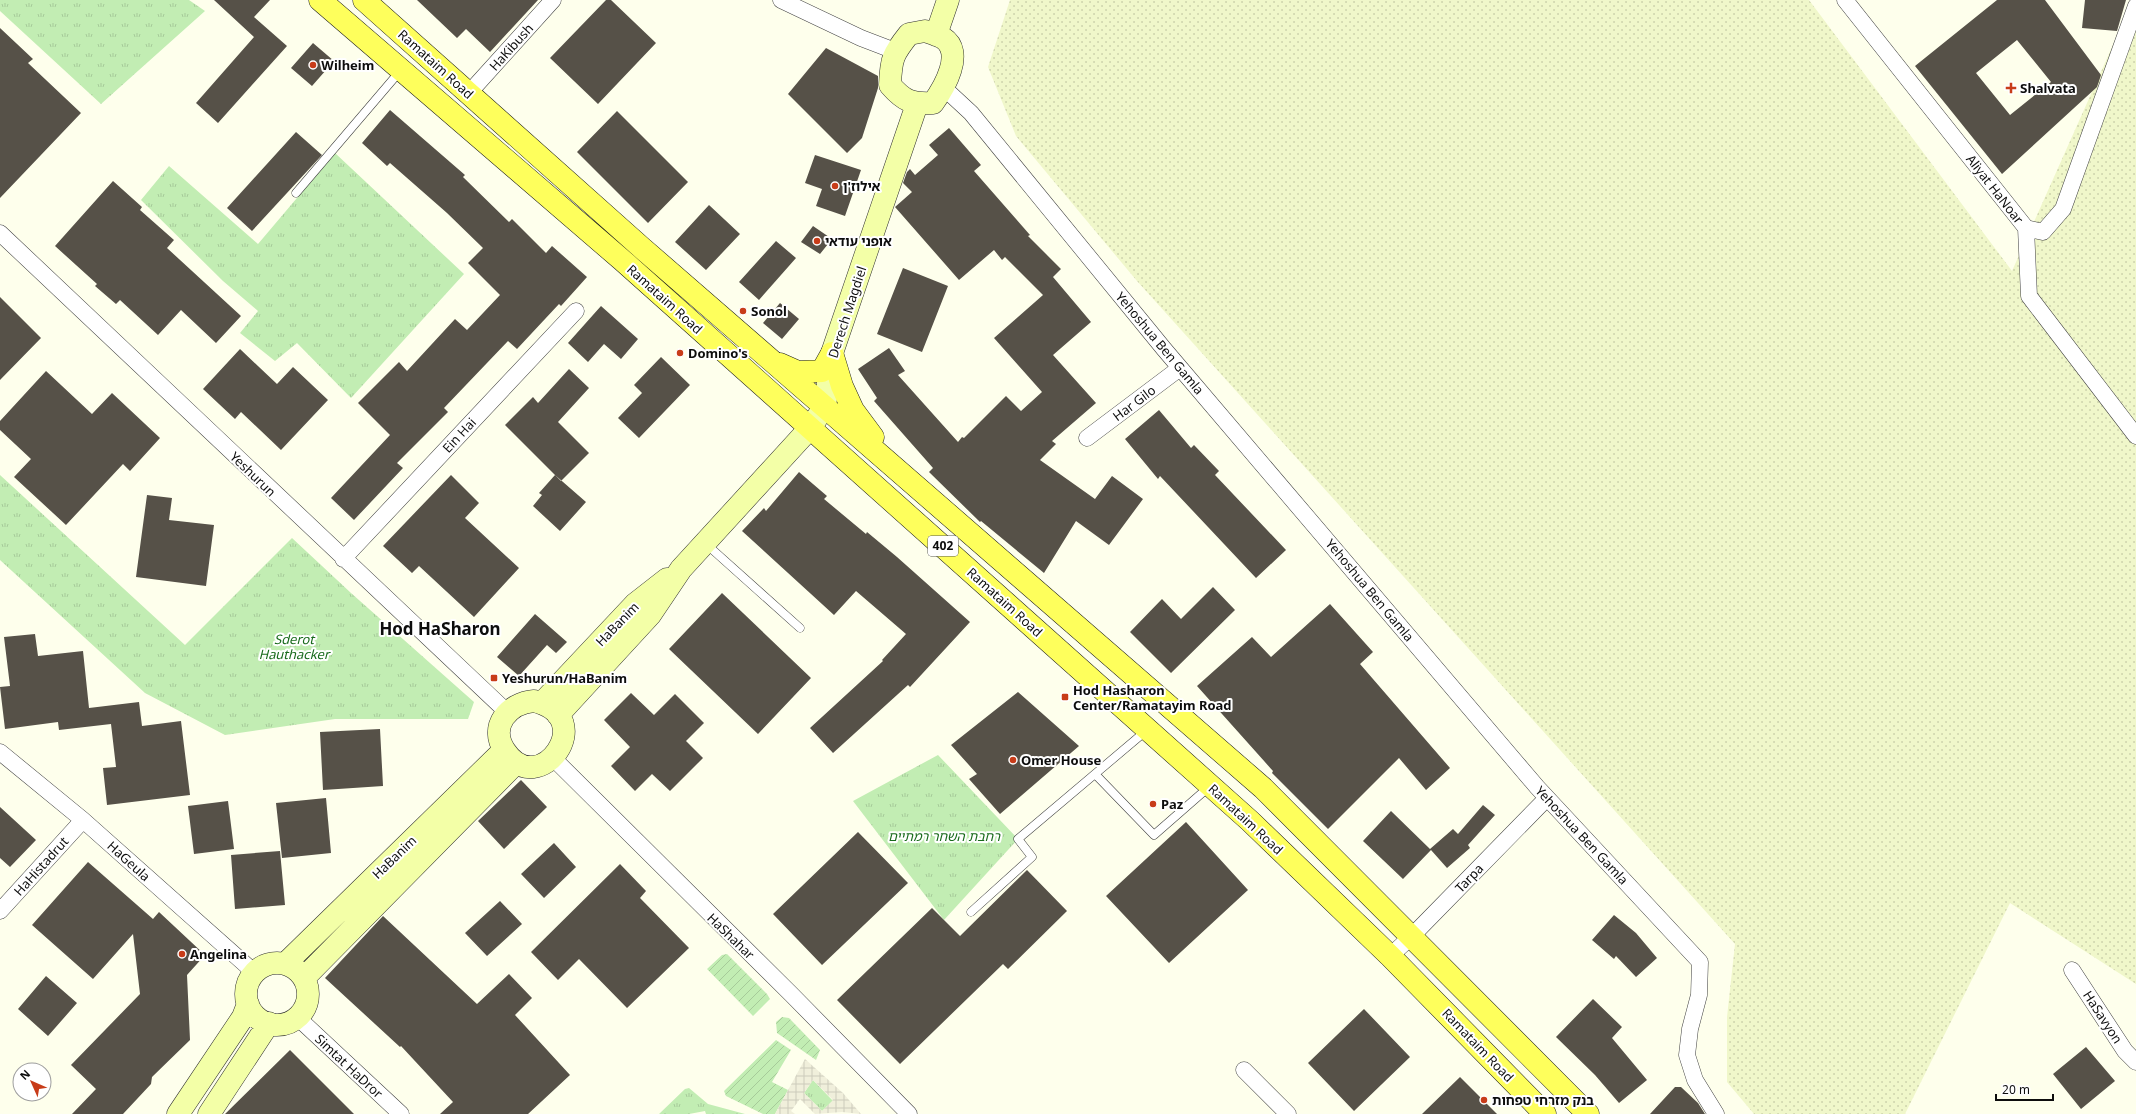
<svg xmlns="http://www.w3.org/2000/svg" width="2136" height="1114" font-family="Georgia,'Noto Sans Hebrew',serif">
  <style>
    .farmland { fill: url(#farmland-dots) }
    .grass { fill: url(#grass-tufts) }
    .garden { fill: url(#garden-furrows) }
    .plaza { fill: url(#plaza-grid); fill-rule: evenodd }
    .building { fill: #565148; fill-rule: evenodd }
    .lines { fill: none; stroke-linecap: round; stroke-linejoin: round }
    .lane-casing { stroke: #404040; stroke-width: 9 }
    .street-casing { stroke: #404040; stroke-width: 17 }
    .secondary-casing { stroke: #2f2f2f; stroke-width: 23 }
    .primary-casing { stroke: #1e1e1e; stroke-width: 23 }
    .lane { stroke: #fff; stroke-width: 8 }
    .street { stroke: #fff; stroke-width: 16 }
    .secondary { stroke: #f3ffa7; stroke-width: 22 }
    .primary { stroke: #feff5c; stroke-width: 22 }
    .poi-dot { fill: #c83c19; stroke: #fff; stroke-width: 1.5 }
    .labels { text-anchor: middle; stroke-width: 4; stroke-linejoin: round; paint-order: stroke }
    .shield { fill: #fff; stroke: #565656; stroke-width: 1 }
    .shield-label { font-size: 12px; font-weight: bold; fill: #0d0d0d }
    .street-label { font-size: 13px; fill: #0d0d0d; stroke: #fff }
    .poi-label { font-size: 13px; font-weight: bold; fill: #0d0d0d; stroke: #fff; text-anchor: start }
    .park-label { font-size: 13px; font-style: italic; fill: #186a1b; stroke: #fff }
    .district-label { font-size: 17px; font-weight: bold; fill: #0d0d0d; stroke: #fff }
  </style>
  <defs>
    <pattern id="farmland-dots" width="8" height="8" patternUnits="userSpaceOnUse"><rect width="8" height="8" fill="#f0f7ca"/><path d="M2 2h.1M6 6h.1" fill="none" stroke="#cdd3ac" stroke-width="1.8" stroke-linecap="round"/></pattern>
    <pattern id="grass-tufts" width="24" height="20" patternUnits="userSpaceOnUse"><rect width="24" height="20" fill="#c2edb3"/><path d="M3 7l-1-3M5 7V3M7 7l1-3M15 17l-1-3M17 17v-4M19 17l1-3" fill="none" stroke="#a6ca99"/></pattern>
    <pattern id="garden-furrows" width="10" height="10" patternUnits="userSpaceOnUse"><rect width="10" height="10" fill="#c2edb3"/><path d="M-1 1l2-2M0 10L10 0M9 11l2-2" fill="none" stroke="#a6ca99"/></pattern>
    <pattern id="plaza-grid" width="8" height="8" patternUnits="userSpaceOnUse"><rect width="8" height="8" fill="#f0efdb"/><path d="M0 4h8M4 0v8" fill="none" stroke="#cdccbb"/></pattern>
  </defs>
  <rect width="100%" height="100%" fill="#feffec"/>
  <path class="farmland" d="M1010,0H1809L2012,271L2133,0H2136V984L2010,903L1905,1114H1754L1727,1082V1017L1735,944L1137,281L1016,136L988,67Z"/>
  <path class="grass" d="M0,0H189L205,11L101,104L0,11Z
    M335,153L464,274L351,398L297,343L275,361L240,333L258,311L223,281L141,200L169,166L258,244Z
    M0,475L185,645L292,538L351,593L474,702L468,719H335L225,735L145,693L0,560Z
    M938,755L1018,839L944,920L853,801Z
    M813,1080L833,1101L822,1111L804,1093Z
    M689,1088L708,1104L745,1114H706L705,1111L689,1114H659L685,1089Z"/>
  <path class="garden" d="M727,954L767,994L770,999L753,1016L707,969L722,955Z
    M782,1017L789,1018L820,1050L816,1060L777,1033L776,1022Z
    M776,1040L791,1050L772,1082L788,1090L775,1114H763L726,1096L724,1091Z"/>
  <path class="plaza" d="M805,1059L843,1093L861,1114L842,1112L815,1114L800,1099L791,1111L795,1114H775ZM813,1080L833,1100L822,1111L804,1093Z"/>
  <path class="building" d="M214,0H270L254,17L287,46L218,123L196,103L254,37Z
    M417,0H538L490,52L466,29L457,38Z
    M606,0H611L656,43L598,104L550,58Z
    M1997,0H2045L2101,75L2097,87L2002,174L1915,66ZM2017,40L2051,82L2010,115L1976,73Z
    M2085,0H2126L2117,31L2082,28Z
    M0,28L33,59L28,63L81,113L0,198Z
    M313,43L334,61L312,86L291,68Z
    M826,48L878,76V88L862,138L847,153L788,94Z
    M390,110L465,175L463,177L509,222L512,219L546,253L552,246L587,277L561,306L559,304L517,349L508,341L444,408L448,412L397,463L403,468L354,520L331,498L390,435L358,403L399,362L407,371L455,319L467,330L500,295L468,263L483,248L447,213L390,163L387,166L362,143Z
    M617,111L688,182L648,223L577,152Z
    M949,128L981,165L974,171L1030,235L1028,236L1061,269L1053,277L1091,322L1053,355L1096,403L1052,441L1056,444L1040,460L1095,499L1112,476L1143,499L1109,545L1076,521L1044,573L981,521L980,522L929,472L933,468L874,401L877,398L858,369L889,348L905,371L898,375L958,442L962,437L964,438L1006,396L1021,411L1042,392L994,338L1043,295L1005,257L1002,260L994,250L959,280L895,207L912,192L903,183L907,172L910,169L915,175L938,155L929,145Z
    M296,132L322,155L252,231L227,208Z
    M815,155L861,170L845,216L816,206L822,189L805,183Z
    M113,181L142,207L140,210L174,240L167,248L241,316L216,343L181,310L158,335L120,300L116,304L95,286L97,284L55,246Z
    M709,205L740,234L706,270L675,242Z
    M813,226L832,239L820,254L801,242Z
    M776,241L796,258L759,300L739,282Z
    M903,268L948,286L922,352L877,334Z
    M0,297L41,338L0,380Z
    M780,303L799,319L782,339L763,323Z
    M601,306L638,339L621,359L604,344L588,362L568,343Z
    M240,349L277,384L293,367L328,400L281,450L241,412L235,419L203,389Z
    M661,357L690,385L639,438L618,418L642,393L634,385Z
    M569,369L589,388L558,422L589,453L561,481L505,425L533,397L538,403Z
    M46,371L92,414L112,393L160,438L130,471L123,464L66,525L14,477L31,459L0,430V421Z
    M1159,410L1191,448L1194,445L1219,471L1215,475L1286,550L1256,578L1160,476L1158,479L1125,439Z
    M799,472L827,496L824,499L866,534L867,532L897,557L970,622L910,687L908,685L833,753L810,728L883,661L882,660L906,634L856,591L834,615L742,531L764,508L766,511Z
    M451,475L479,503L465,518L519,568L474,617L419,566L412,573L383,546Z
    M555,475L586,502L560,531L533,506L542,495L539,493Z
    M147,495L172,498L169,520L214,525L206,586L136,577Z
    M1213,587L1235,610L1171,673L1130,632L1162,599L1181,619Z
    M722,593L811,678L758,734L669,649Z
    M1330,604L1373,652L1360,664L1450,768L1426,790L1399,758L1328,829L1272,773L1273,771L1197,686L1252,637L1271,657Z
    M535,614L567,642L556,653L547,645L519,676L497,657Z
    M35,634L38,656L83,651L89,708L139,702L142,726L181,721L190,795L107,805L103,768L116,767L111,724L59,730L58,722L5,729L0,687L10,686L4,637Z
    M1018,692L1079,746L1000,814L969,779L977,774L951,745Z
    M631,693L654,715L675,694L704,723L686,741L703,758L670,791L652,774L635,791L611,766L630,747L604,720Z
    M380,729L383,786L323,790L320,732Z
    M521,780L547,807L504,849L478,821Z
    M326,798L331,853L282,858L276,803Z
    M228,801L234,849L194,854L188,806Z
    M1483,805L1495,815L1468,845L1470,848L1447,868L1431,850L1403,879L1363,841L1391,811L1430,849L1453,829L1458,834Z
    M0,807L36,840L10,867L0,858Z
    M1186,822L1248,890L1169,963L1106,896Z
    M858,832L908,883L822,965L773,914Z
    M554,843L576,867L544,898L521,874Z
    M280,851L285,905L235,909L231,855Z
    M88,862L153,919L159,912L205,955L187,975L190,1040L152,1077L151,1084L123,1114H72L96,1089L71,1065L140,994L133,934L93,979L32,925Z
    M620,864L646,891L640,898L689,948L627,1008L579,959L558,980L531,952Z
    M1027,870L1067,911L1008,969L1003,964L900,1064L837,1000L932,908L960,936Z
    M500,901L522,924L487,956L465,933Z
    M1614,915L1636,933L1657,958L1636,977L1616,956L1614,959L1592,940Z
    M383,916L477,1004L509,974L532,998L515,1015L570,1075L528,1114H440L453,1102L401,1046L400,1047L325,978Z
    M46,976L77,1003L48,1036L18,1009Z
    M1593,999L1622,1027L1612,1038L1647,1080L1619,1103L1595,1075L1556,1037Z
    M1364,1009L1410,1057L1354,1111L1308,1063Z
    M2086,1047L2115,1081L2081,1109L2053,1074Z
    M290,1050L354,1114H225Z
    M1460,1077L1497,1114H1422Z
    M1675,1087H1681L1698,1103L1705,1114H1650Z"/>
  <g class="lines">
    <g class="lane-casing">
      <path id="lane" d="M296,193L401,70
        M705,543L800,628
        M1095,774L1154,835L1210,786
        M971,912L1032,857L1018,839L1147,730"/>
    </g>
    <g class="street-casing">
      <path id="street" d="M781,0L861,38L895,51
        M1845,0L2026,228L2043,232L2063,209L2136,6
        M944,88L971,113L1164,349L1537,787L1700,962L1699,995L1690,1029L1687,1055L1695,1080L1716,1114
        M469,93L553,0
        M2026,228L2029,296L2136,436
        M0,233L507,712
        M1087,438L1180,368
        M343,559L576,311
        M0,752L83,820L255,973
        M553,758L791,994L909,1114
        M0,911L83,820
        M1390,956L1412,936L1547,798
        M2072,970L2125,1051L2136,1062
        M297,1017L401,1114
        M1244,1070L1288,1114"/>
    </g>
    <g class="secondary-casing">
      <path id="secondary" d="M925,31C931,33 938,35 943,38C965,52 944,88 933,103C911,104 904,101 890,85C891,58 893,54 909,34Z
        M936,35L948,0
        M534,701C601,717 539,802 505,751C488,726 509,703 534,701Z
        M542,703L635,604L667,579
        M558,715L650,615L681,569L810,428L825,406L832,353L917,104
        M246 994a31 31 0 1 1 62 0a31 31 0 1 1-62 0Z
        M285,964L504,750
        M304,978L516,763
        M178,1114L243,1017L248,1004
        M209,1114L269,1023"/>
    </g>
    <g class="primary-casing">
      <path id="primary" d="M320,0L622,260L1250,821L1390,956L1545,1114
        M364,0L642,248L1263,788L1588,1114
        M832,353L842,386L853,410L873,437
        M780,364L798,372L822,371L832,353"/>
    </g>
    <use href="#lane" class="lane"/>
    <use href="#street" class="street"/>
    <use href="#secondary" class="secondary"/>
    <use href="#primary" class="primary"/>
  </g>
  <g class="poi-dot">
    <circle cx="313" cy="65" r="4"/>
    <path d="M2009 82h4v4h4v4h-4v4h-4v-4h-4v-4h4z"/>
    <circle cx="835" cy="186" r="4"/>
    <circle cx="817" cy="241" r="4"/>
    <circle cx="743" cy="311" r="4"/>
    <circle cx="680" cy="353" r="4"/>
    <rect x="490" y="674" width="8" height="8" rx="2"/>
    <rect x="1061" y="693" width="8" height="8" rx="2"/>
    <circle cx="1013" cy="760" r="4"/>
    <circle cx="1153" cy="804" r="4"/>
    <circle cx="182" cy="954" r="4"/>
    <circle cx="1484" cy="1100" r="4"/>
  </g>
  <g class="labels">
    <rect class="shield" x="928" y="536" width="30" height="20" rx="3"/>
    <g class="shield-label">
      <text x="943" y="550">402</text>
    </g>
    <g class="street-label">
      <text transform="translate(511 47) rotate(-48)" y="5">HaKibush</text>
      <text transform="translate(436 64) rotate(42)" y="5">Ramataim Road</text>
      <text transform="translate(1995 189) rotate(52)" y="5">Aliyat HaNoar</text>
      <text transform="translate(665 299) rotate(42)" y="5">Ramataim Road</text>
      <text transform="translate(847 312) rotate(-72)" y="5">Derech Magdiel</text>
      <text transform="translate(1160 343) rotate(50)" y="5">Yehoshua Ben Gamla</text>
      <text transform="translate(1134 403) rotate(-37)" y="5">Har Gilo</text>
      <text transform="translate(459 435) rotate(-47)" y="5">Ein Hai</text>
      <text transform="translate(253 474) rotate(44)" y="5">Yeshurun</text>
      <text transform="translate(1370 590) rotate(50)" y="5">Yehoshua Ben Gamla</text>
      <text transform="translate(1005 602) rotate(42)" y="5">Ramataim Road</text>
      <text transform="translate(617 624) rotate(-46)" y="5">HaBanim</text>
      <text transform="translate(1246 819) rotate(43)" y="5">Ramataim Road</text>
      <text transform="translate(1582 835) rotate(47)" y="5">Yehoshua Ben Gamla</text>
      <text transform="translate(394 857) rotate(-44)" y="5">HaBanim</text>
      <text transform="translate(129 861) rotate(42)" y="5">HaGeula</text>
      <text transform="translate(41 866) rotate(-48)" y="5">HaHistadrut</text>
      <text transform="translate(1469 878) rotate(-46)" y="5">Tarpa</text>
      <text transform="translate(731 936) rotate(44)" y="5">HaShahar</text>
      <text transform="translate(2103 1017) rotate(57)" y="5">HaSavyon</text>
      <text transform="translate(1478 1045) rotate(46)" y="5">Ramataim Road</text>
      <text transform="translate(349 1066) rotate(43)" y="5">Simtat HaDror</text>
    </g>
    <g class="poi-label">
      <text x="321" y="70">Wilheim</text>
      <text x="2020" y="93">Shalvata</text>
      <text x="843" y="191">אילוז'ן</text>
      <text x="825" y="246">אופני עודאי</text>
      <text x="751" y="316">Sonol</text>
      <text x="688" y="358">Domino's</text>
      <text x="502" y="683">Yeshurun/HaBanim</text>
      <text x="1073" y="695">Hod Hasharon<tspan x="1073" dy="15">Center/Ramatayim Road</tspan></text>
      <text x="1021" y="765">Omer House</text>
      <text x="1161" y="809">Paz</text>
      <text x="190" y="959">Angelina</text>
      <text x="1492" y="1105">בנק מזרחי טפחות</text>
    </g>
    <g class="park-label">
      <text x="294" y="644">Sderot<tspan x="294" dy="15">Hauthacker</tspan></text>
      <text x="944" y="841">רחבת השחר רמתיים</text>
    </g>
    <g class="district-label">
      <text x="440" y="635">Hod HaSharon</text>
    </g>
  </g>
  <g transform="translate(32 1082) rotate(315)"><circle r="19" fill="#ffffff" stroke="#9e9e9e"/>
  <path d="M0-3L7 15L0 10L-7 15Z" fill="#c83c19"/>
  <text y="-6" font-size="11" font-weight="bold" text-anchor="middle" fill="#0d0d0d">N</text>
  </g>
  <path d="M1996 1094v6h57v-6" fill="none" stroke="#0d0d0d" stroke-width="2"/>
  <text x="2002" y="1094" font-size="12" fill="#0d0d0d" stroke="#ffffff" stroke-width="3" paint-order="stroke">20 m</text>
</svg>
